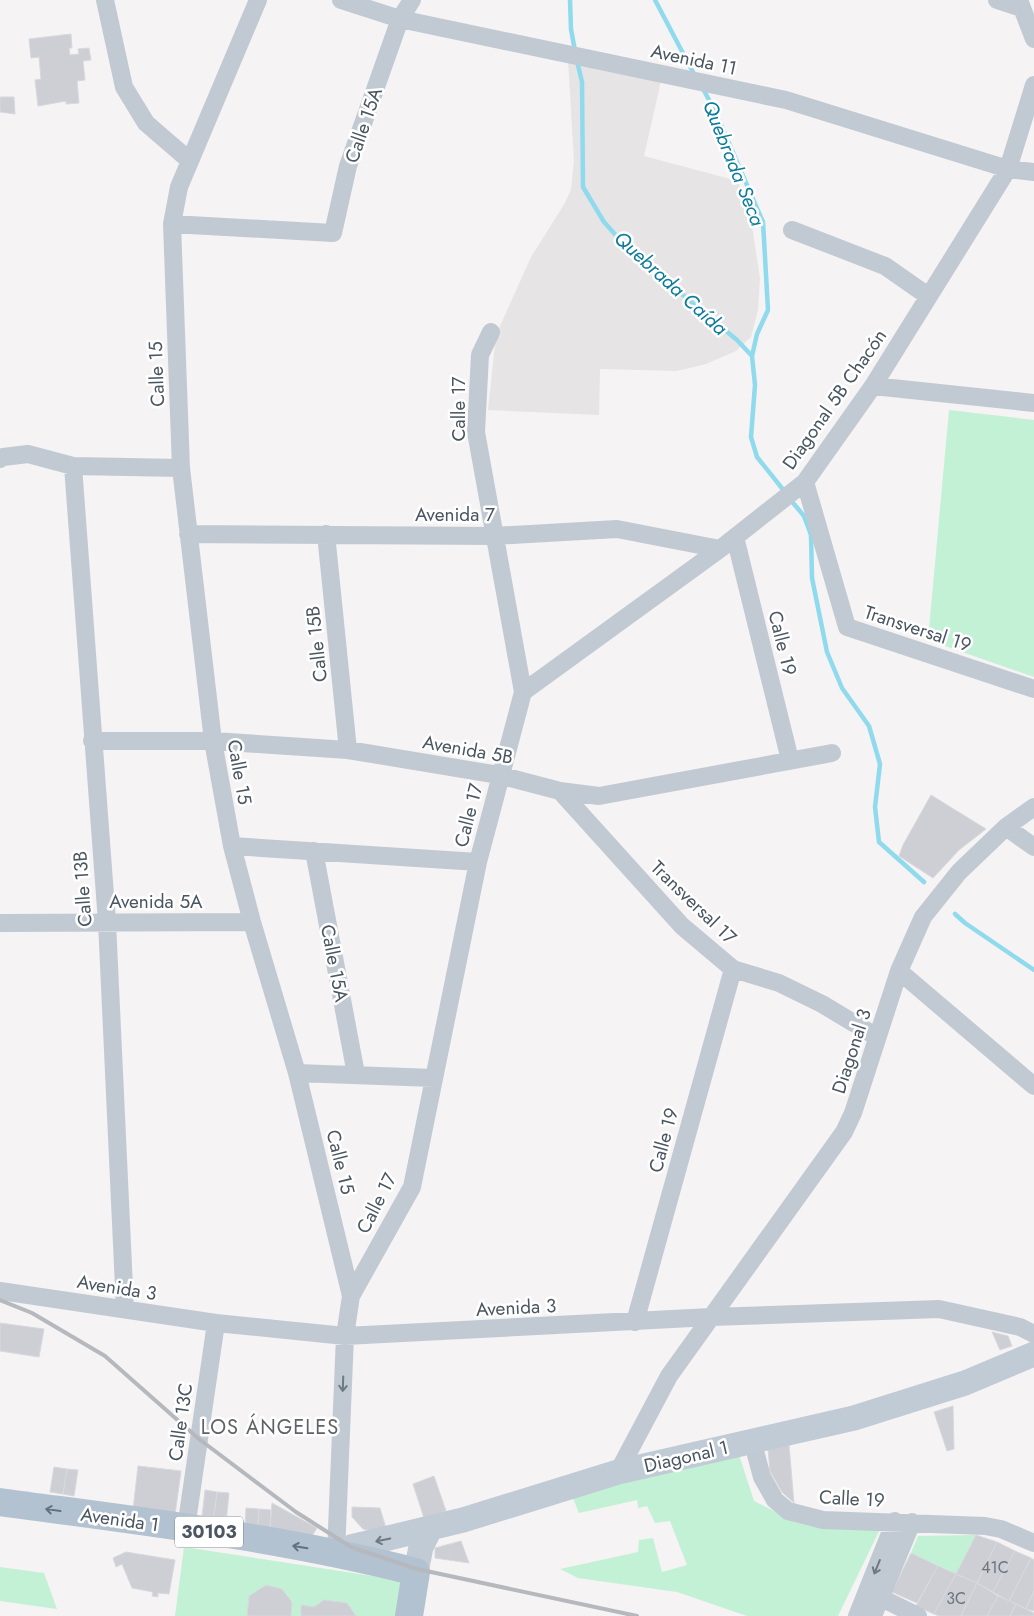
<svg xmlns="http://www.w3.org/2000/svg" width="1034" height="1616" font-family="Jost,sans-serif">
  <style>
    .education { fill: #e6e4e5 }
    .green { fill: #c3f1d5 }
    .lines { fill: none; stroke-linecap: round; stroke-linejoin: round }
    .stream { stroke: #90daee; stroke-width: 4.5 }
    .building { fill: #cdcfd5; stroke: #d7d9de }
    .street { stroke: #c1cad2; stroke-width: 18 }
    .secondary { stroke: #c1cbd6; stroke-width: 25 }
    .primary { stroke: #b3c2d1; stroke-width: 28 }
    .rail { stroke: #b5b8bd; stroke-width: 4 }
    .oneway { stroke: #6e7983 }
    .oneway2 { stroke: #64717d }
    .oneway3 { stroke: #6e7984 }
    .labels { text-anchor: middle; stroke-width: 5; stroke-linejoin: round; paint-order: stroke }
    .number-label { font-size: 16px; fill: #6b747e }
    .shield { fill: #fff; stroke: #808990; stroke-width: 1 }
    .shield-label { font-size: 18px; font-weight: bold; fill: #4a5661 }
    .street-label { font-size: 19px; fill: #4a5661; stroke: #fff }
    .water-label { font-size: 20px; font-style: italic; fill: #0c7c9b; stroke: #fff }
    .neighbourhood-label { font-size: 20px; letter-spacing: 1px; fill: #5f6368; stroke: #fff }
  </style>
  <rect width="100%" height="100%" fill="#f5f3f3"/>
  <path class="education" d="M568,60L661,81L644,156L738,181L752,226L760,278L758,310L751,337L736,351L706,364L677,371L600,369L599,415L488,410L496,335L531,257L565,203L571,189L574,161Z"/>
  <path class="green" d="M949,410L1034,420V677L928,640Z
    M739,1455L754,1501L798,1523L884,1521L838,1616H747L677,1592L578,1578L560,1569L638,1552L639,1540L653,1538L662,1572L687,1565L670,1521L655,1523L647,1506L638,1508L637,1500L579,1513L572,1496Z
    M976,1535L956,1574L911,1553L918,1536Z
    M184,1547L405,1581L400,1616H356L347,1603L324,1600L314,1607L302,1605L301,1616H291L292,1602L282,1589L266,1585L249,1596L247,1616H175Z
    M0,1567L44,1573L57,1609L0,1601Z"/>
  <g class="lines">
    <path class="stream" d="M570,0L571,29L575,51
      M655,0L695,76
      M577,61L582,82L583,187L604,222L630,251L737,340L752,356
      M702,87L715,111L763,222L768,310L757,334L752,356L755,385L751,437L757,457L785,492
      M789,498L804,516L811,535L812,578L827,652L842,688L869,726L880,764L875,807L879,842L924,882
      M955,914L965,923L1034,970"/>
  </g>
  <path class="building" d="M71,34L72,48H69L70,55L79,54L78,49L89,48L91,60L83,61L85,80L77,81L79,103L66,104V101L38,106L35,80L41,79L39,57L31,58L29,39Z
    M0,97H14L15,114L0,112Z
    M931,795L986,829L959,850L933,878L899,856L903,845Z
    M0,1323L44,1329L39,1357L0,1351Z
    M992,1332L1008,1336L1012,1346L1000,1350Z
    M953,1406L954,1449L947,1451L934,1412Z
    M789,1445L794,1503L782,1492L770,1471L768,1449Z
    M138,1466L181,1471L175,1515L133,1510Z
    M54,1467L67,1469L63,1494L50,1492Z
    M67,1469L78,1470L74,1496L63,1494Z
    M434,1476L446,1511L424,1518L413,1484Z
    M205,1490L217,1492L213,1522L202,1517Z
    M217,1492L229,1493L226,1523L213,1522Z
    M272,1503L317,1528L312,1536L270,1528Z
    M352,1507L380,1508L386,1528L372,1531L363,1529L352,1517Z
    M246,1508L259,1509L258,1527L245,1526Z
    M259,1509L271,1510L270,1528L258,1527Z
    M976,1535L997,1542L977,1583L956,1574Z
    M461,1541L469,1563L435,1558V1548Z
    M997,1542L1015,1551L993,1592L977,1583Z
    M1015,1551L1031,1558L1009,1601L993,1592Z
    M126,1552L175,1560L169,1594L158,1593V1597L152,1596L153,1592L132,1588L122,1564L116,1567L113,1558Z
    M911,1553L938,1566L917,1603L892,1592Z
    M1031,1558L1034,1560V1591L1026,1609L1009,1601Z
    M938,1566L956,1574L934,1614L916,1606Z
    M956,1574L977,1583L961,1616H939L934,1614Z
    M977,1583L998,1596L987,1616H961Z
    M266,1585L282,1589L292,1602L291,1616H247L249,1596Z
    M1034,1591V1611L1026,1609Z
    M998,1596L1016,1604L1010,1616H987Z
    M324,1600L347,1603L356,1616H301V1605L314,1607Z
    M1016,1604L1034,1613V1616H1010Z"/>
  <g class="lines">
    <path class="street" d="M105,0L124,87L146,123L190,161
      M258,0L179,187L172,224L181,468L213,741L232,846L252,922L297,1073L351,1296L345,1336L336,1553
      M341,0L400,19L786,100L1008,169L1034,172
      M997,0L1022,8
      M1019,0L1034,39
      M172,224L333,233L348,166L400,19L412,0
      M792,230L885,266L928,296
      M873,386L1034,403
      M0,459L3,457L28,454L73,466L181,468
      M73,466L107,922L125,1309
      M805,482L847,627L1034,689
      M188,534L494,536L617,529L720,549
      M326,534L348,750
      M735,537L790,760
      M523,692L720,549L805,482L873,386L1008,169L1034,85
      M92,741H213L348,750L499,775L560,791L599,796L832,753
      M560,791L682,926L733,969L779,983L822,1004L877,1037
      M1006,827L1034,847
      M232,846L478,862
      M314,851L356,1074
      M0,923L252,922
      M899,971L1034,1086
      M297,1073L434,1078
      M0,1291L216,1323L345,1336L711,1317L939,1309L1020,1327L1034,1334
      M351,1296L412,1187L478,862L523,692L476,432L480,355L491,332
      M635,1322L733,969
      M752,1440L762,1477L775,1500L788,1511L823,1520L985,1526L1001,1529L1034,1543
      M618,1472L669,1376L844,1132L853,1113L899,971L923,917L959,872L1006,827L1034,807
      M186,1528L216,1323
      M869,1592L918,1616
      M857,1616L895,1521
      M873,1616L912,1522"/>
    <path class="secondary" d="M336,1553L351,1547L463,1520L618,1472L854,1418L965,1383L1034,1354
      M416,1572L421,1547L430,1529"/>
    <path class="primary" d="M0,1502C139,1521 280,1537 416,1572L409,1616"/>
    <path class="rail" d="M0,1300L32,1313L105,1356L199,1439L296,1512L351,1547L417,1569L637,1616"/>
  </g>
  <defs><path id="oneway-shaft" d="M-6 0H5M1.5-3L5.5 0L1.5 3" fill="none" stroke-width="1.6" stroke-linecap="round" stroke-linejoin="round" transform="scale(1.25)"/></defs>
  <g class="oneway">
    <use href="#oneway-shaft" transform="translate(343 1384) rotate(92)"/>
    <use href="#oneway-shaft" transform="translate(877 1567) rotate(112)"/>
  </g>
  <g class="oneway2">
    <use href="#oneway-shaft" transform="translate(53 1510) rotate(-172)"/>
    <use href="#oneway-shaft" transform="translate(300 1547) rotate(-171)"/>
  </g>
  <use class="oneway3" href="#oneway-shaft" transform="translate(383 1540) rotate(168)"/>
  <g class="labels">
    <g class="number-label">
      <text x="995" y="1573">41C</text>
      <text x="956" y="1604">3C</text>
    </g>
    <rect class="shield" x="175" y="1516.5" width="68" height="31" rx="4"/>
    <g class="shield-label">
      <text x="209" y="1538">30103</text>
    </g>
    <g class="street-label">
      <text transform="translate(694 59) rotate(12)" y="7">Avenida 11</text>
      <text transform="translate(363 125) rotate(-71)" y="7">Calle 15A</text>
      <text transform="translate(156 374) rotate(-92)" y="7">Calle 15</text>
      <text transform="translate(834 399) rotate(-55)" y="7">Diagonal 5B Chacón</text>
      <text transform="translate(458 409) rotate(-90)" y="7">Calle 17</text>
      <text x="455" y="521">Avenida 7</text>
      <text transform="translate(918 628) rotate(18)" y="7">Transversal 19</text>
      <text transform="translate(783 643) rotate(76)" y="7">Calle 19</text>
      <text transform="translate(316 644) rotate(-96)" y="7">Calle 15B</text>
      <text transform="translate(468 749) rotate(10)" y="7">Avenida 5B</text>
      <text transform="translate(240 772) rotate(80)" y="7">Calle 15</text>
      <text transform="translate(468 815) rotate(-76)" y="7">Calle 17</text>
      <text transform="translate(82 889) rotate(-94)" y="7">Calle 13B</text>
      <text x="156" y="908">Avenida 5A</text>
      <text transform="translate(694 902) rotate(44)" y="7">Transversal 17</text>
      <text transform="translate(335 963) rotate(79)" y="7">Calle 15A</text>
      <text transform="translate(851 1051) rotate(-72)" y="7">Diagonal 3</text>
      <text transform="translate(663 1140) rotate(-75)" y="7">Calle 19</text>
      <text transform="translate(341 1162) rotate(76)" y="7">Calle 15</text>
      <text transform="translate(376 1203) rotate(-63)" y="7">Calle 17</text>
      <text transform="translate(117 1287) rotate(9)" y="7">Avenida 3</text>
      <text transform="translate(516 1307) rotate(-3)" y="7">Avenida 3</text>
      <text transform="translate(180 1422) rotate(-82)" y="7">Calle 13C</text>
      <text transform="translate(686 1456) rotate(-13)" y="7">Diagonal 1</text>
      <text transform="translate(852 1498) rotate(3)" y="7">Calle 19</text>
      <text transform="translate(120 1519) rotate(8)" y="7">Avenida 1</text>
    </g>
    <g class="water-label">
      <text transform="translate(734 163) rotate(68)" y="7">Quebrada Seca</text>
      <text transform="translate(671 283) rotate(42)" y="7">Quebrada Caída</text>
    </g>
    <g class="neighbourhood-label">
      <text x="270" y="1434">LOS ÁNGELES</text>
    </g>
  </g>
</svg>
